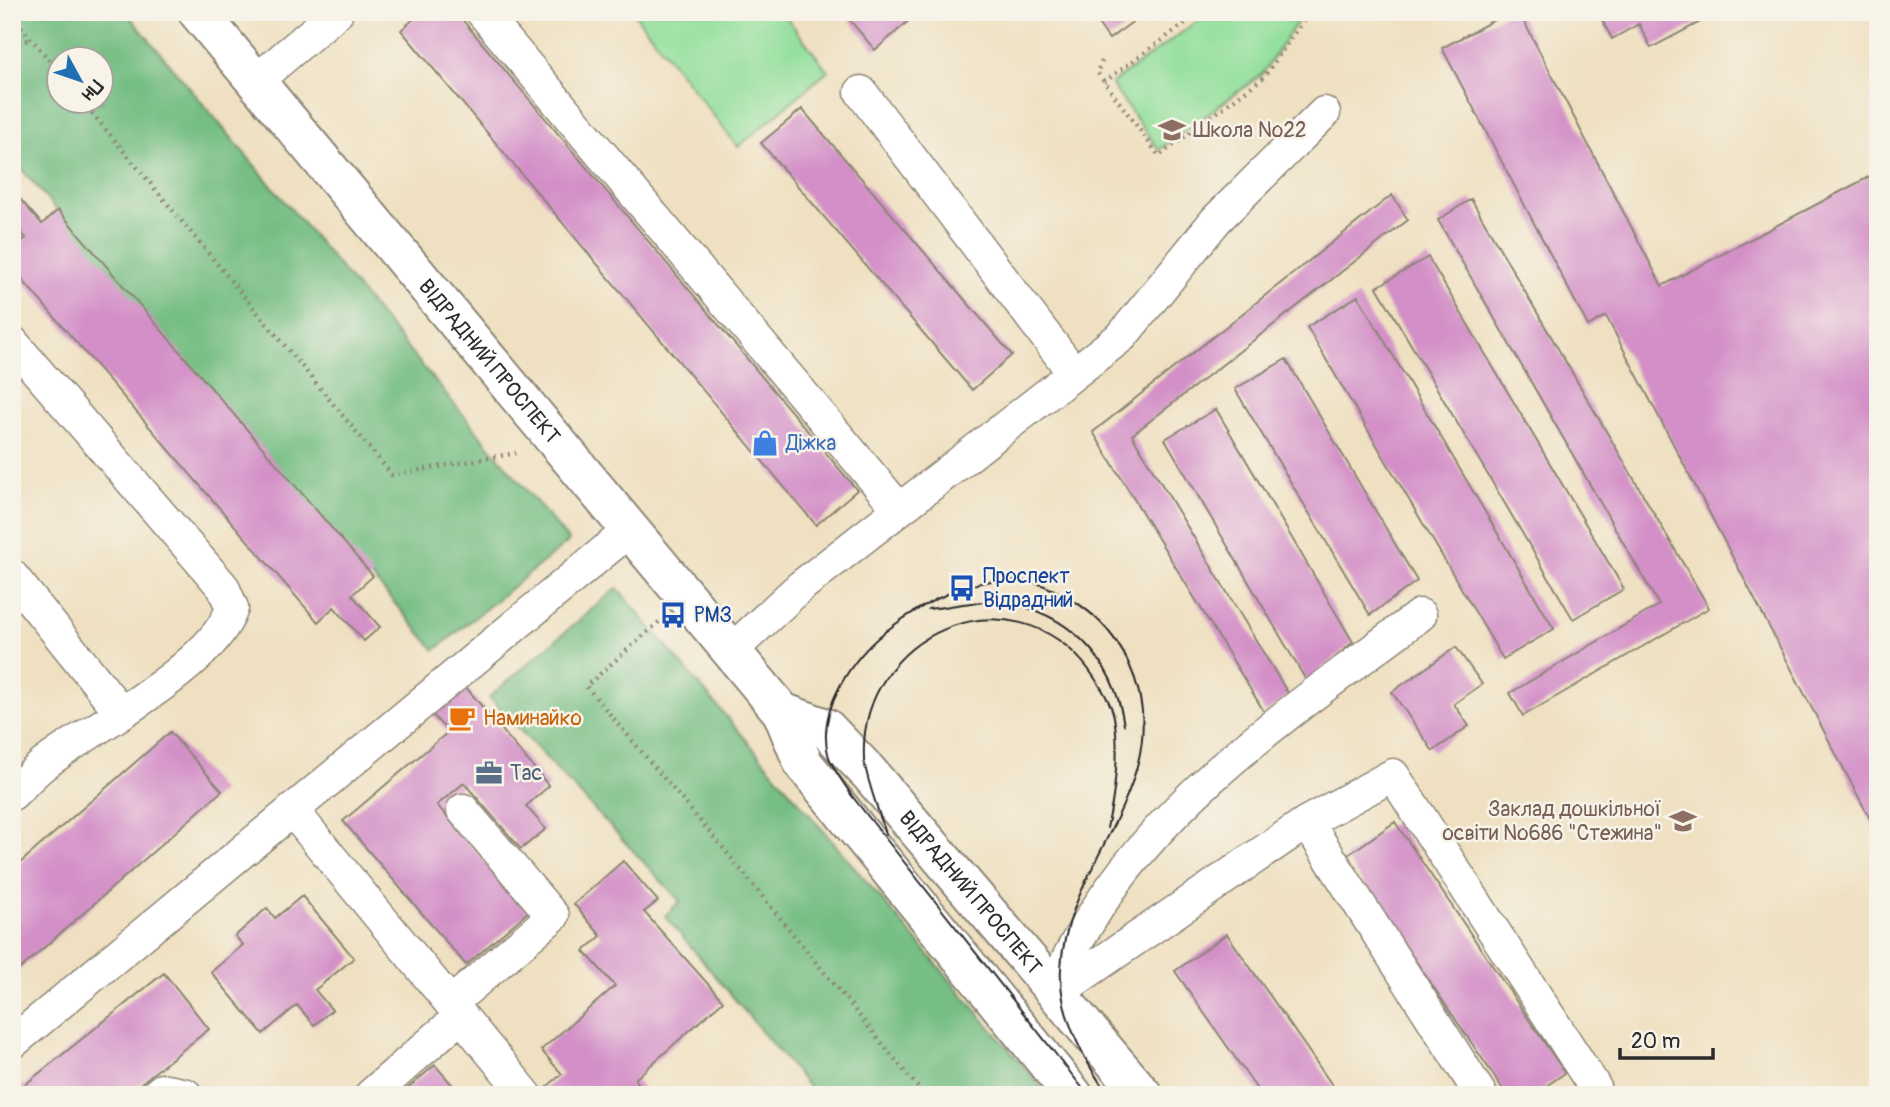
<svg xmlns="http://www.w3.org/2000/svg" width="1890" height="1107" font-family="Pangolin,sans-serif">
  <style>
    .green { fill: #93df9c; stroke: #5f8564; stroke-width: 2 }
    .forest { fill: #76be84; stroke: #507458; stroke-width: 2; fill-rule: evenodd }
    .building { fill: #d38fc7 }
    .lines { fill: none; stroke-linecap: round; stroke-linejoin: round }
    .minor-casing { stroke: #8d8676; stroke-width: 35 }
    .major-casing { stroke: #8d8676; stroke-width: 42 }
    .path { stroke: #8d8676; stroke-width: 4.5; stroke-dasharray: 2 5; stroke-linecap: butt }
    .minor { stroke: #fff; stroke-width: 32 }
    .major { stroke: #fff; stroke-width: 38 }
    .tram { stroke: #2b2b2b; stroke-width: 2 }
    .labels { text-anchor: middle; stroke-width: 5; stroke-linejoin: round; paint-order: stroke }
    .education-label { font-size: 21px; fill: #785e54; stroke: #f7f3e8; text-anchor: start }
    .street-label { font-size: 21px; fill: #2b2b2b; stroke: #f7f3e8 }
    .shop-label { font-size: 21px; fill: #366cbe; stroke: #f7f3e8; text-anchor: start }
    .transit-label { font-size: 21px; fill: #164399; stroke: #f7f3e8; text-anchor: start }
    .food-label { font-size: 21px; fill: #c56008; stroke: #f7f3e8; text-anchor: start }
    .service-label { font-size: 21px; fill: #4e5e75; stroke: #f7f3e8; text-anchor: start }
  </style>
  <rect width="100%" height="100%" fill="#f7f3e8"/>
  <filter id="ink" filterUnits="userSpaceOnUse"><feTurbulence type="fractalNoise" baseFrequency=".0143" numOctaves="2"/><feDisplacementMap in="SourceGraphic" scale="14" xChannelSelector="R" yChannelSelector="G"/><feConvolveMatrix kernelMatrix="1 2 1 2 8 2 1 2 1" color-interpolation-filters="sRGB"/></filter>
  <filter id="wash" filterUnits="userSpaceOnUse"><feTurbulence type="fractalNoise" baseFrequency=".00686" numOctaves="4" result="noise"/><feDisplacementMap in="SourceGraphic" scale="28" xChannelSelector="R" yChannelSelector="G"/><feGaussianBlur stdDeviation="1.57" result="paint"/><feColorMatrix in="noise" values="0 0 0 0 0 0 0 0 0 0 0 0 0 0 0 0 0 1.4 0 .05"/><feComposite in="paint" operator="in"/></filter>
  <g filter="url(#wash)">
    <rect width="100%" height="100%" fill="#efe0c1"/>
    <path class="green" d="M633,12H782L828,71L738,147Z
      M1210,12H1304L1262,74L1159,150L1111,84Z"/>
    <path class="forest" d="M12,12H126L569,541L435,650L12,158ZM60,60H102V102H60Z
      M617,588L1048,1095H815L665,916L680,901L489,697Z"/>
    <g id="blocks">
      <path class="building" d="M422,12H456L857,490L816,525L401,30Z
        M843,12H919L875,50Z
        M1090,12H1146L1109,39Z
        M1509,12H1519L1662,286L1878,172V834L1606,316L1588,326L1442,48Z
        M1598,12H1719L1651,48L1639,24L1612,39Z
        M802,109L1012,355L972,390L761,143Z
        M12,190L42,224L58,210L373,576L352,595L380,627L364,641L334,607L318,622L12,268V249L26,238L12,222Z
        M1392,195L1408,220L1132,435L1289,695L1265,713L1093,432Z
        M1471,199L1709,608L1523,716L1510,693L1659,605L1438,220Z
        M1428,257L1624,589L1573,619L1377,287Z
        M1358,296L1554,629L1503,659L1307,327Z
        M1286,359L1417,581L1370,615L1235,389Z
        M1216,409L1353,642L1307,682L1165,439Z
        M1456,647L1482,684L1454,704L1469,726L1433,751L1392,692Z
        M464,685L549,786L526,806L546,829L521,849L464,783L437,805L528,912L466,965L343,821L448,732L431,713Z
        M170,732L222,791L12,976V870Z
        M1395,822L1565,1073L1533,1095H1507L1345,857Z
        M623,861L658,901L644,912L723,1001L635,1079L648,1095H546L542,1091L562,1074L541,1050L615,986L584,951L601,936L574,904Z
        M302,896L354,958L315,990L332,1010L314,1025L297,1005L263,1034L211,972L243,945L235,936L267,908L275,918Z
        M1227,934L1339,1095H1261L1175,971Z
        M164,973L209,1029L126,1095H12Z
        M435,1065L461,1095H400Z"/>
    </g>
  </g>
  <g filter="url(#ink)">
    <use href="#blocks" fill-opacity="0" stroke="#8d8676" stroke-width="2"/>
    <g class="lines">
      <g class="minor-casing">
        <path id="minor" d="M482,12L899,509
          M256,81L337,12
          M861,92L1073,372
          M12,342L223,587L232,608C213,666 97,725 48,761C35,770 24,783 12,794
          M12,576L120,711
          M731,651L800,587L1122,336L1216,220L1324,113
          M292,810L526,1095
          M1307,822L1481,1095
          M1058,992L1307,822L1393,775L1594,1086
          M1058,992C1061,966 1074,947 1087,925C1165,793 1300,706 1420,615
          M451,1003L553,916L463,810
          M12,1043L630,530
          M156,1095L162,1090L186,1095
          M371,1095L461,1016"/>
      </g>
      <g class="major-casing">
        <g id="major">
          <path id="s1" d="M198,12L782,712L803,763L1073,1095"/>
          <path id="s2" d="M782,712L826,728L869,773L1143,1095"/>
        </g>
      </g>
      <path class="path" d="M12,16L60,73
        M12,42L31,40
        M1102,61L1097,72L1159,156L1264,77L1309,12
        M1104,82L1201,12
        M83,102L392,475L516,453
        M659,622L586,686L723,848L924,1095"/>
      <use href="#minor" class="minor"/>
      <use href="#major" class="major"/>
      <path class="tram" d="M928,609C950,607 975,600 997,602C1067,609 1114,658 1124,725
        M886,834C880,815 865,776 864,758C858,634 1012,567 1089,670C1098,683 1111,701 1114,717C1120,751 1115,795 1107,828
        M1088,1095L852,796C844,783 832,769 828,754C817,709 852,658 886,631C934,595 998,562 1056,591C1089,607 1114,631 1129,664C1182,778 1066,861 1061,968C1058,1014 1083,1058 1108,1095"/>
    </g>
  </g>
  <defs>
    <g id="school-bare" transform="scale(2.1)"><path d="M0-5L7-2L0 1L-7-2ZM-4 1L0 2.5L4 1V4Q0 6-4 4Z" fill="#8d6e63" stroke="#f7f3e8" stroke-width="2.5" paint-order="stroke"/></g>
    <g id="shop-bare" transform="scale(2.1)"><path d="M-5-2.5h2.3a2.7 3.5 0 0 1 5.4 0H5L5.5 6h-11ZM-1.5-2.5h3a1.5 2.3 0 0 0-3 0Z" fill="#3f7fe0" stroke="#f7f3e8" stroke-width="2.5" paint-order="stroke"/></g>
    <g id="bus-bare" transform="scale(2.1)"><path d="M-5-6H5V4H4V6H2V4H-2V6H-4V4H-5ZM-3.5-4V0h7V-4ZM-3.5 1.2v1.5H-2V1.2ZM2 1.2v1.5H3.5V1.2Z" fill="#1a4fb4" stroke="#f7f3e8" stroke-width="2.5" paint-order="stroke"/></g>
    <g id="cafe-bare" transform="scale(2.1)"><path d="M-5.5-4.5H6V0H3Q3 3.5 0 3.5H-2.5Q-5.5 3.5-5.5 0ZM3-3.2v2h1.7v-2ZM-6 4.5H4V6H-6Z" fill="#e8710a" stroke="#f7f3e8" stroke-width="2.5" paint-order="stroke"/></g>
    <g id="office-bare" transform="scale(2.1)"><path d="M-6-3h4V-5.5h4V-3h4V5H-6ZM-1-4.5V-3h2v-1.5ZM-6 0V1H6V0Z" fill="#5c6f8a" stroke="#f7f3e8" stroke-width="2.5" paint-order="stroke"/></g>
  </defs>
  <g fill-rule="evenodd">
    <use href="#school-bare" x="1172" y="130"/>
    <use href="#shop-bare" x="765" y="443"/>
    <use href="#bus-bare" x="962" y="588"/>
    <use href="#bus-bare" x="673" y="615"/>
    <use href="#cafe-bare" x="462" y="718"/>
    <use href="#office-bare" x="489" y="773"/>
    <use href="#school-bare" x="1683" y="821"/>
  </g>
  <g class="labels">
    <g class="education-label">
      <text x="1193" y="137">Школа №22</text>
      <text x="1662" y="816" text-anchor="end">Заклад дошкільної<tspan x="1662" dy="24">освіти №686 "Стежина"</tspan></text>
    </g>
    <g class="street-label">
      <text dy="7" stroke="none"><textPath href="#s1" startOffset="455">ВІДРАДНИЙ ПРОСПЕКТ</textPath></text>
      <text dy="7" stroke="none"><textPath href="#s2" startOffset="266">ВІДРАДНИЙ ПРОСПЕКТ</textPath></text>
    </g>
    <g class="shop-label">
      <text x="786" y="450">Діжка</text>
    </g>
    <g class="transit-label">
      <text x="983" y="583">Проспект<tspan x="983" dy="24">Відрадний</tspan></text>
      <text x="694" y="622">РМЗ</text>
    </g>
    <g class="food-label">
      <text x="483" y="725">Наминайко</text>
    </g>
    <g class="service-label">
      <text x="510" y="780">Тас</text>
    </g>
  </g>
  <rect width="1890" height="1107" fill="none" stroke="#f7f3e8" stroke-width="42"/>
  <g transform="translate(80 80) rotate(130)"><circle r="33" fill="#f7f3e8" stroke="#a5a39c" stroke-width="2"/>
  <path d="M0-5L12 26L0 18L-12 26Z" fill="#1f6fb2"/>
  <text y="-10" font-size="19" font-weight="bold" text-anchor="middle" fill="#2b2b2b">Пн</text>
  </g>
  <path d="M1620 1048v10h93v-10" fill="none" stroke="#2b2b2b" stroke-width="3.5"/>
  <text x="1631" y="1048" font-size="21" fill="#2b2b2b" stroke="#f7f3e8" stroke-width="5" paint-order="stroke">20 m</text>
</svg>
